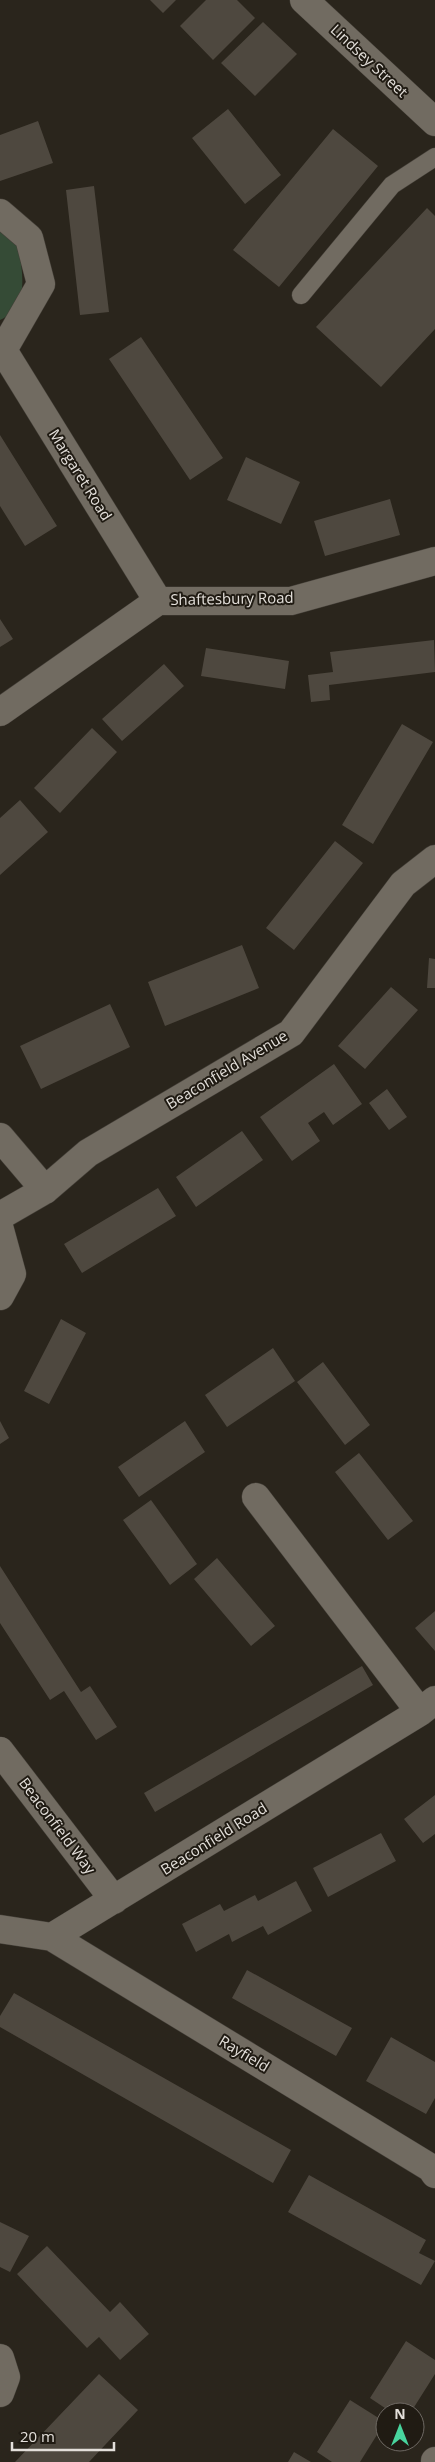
<svg xmlns="http://www.w3.org/2000/svg" width="435" height="2462" font-family="'Open Sans',sans-serif">
  <style>
    .green { fill: #354b36 }
    .building { fill: #4e483f }
    .lines { fill: none; stroke-linecap: round; stroke-linejoin: round }
    .service-casing { stroke: #454039; stroke-width: 19 }
    .minor-casing { stroke: #454039; stroke-width: 29 }
    .secondary-casing { stroke: #454039; stroke-width: 29 }
    .service { stroke: #716b61; stroke-width: 18 }
    .minor { stroke: #716b61; stroke-width: 28 }
    .secondary { stroke: #716b61; stroke-width: 28 }
    .labels { text-anchor: middle; stroke-width: 4; stroke-linejoin: round; paint-order: stroke }
    .street-label { font-size: 15px; fill: #e3dfda; stroke: #201b13 }
  </style>
  <rect width="100%" height="100%" fill="#2a251c"/>
  <path class="green" d="M0,229L18,243C22,270 31,307 0,320Z"/>
  <path class="building" d="M150,0H176L163,13Z
    M206,0H237L255,18L213,60L180,26Z
    M263,22L297,54L255,96L221,63Z
    M228,109L281,175L245,204L192,138Z
    M38,121L53,163L0,181V135Z
    M333,129L378,166L279,287L233,250Z
    M94,186L109,312L80,315L66,190Z
    M427,208L435,216V329L381,387L316,327Z
    M141,337L223,458L190,480L109,359Z
    M0,435L57,526L25,546L0,506Z
    M246,457L300,482L281,524L227,500Z
    M390,499L400,535L325,556L314,521Z
    M0,619L13,639L0,647Z
    M434,640L435,672L329,685L330,700L311,702L308,675L333,672L330,652Z
    M206,648L289,661L285,689L201,676Z
    M164,664L184,686L122,741L102,719Z
    M402,724L433,742L373,844L342,825Z
    M92,728L117,752L60,813L34,788Z
    M20,800L48,832L0,875V818Z
    M335,841L363,863L294,950L266,928Z
    M242,945L259,988L165,1026L148,982Z
    M429,958L435,959V988H427Z
    M391,987L418,1010L365,1069L338,1046Z
    M110,1004L130,1047L41,1089L20,1046Z
    M334,1064L362,1104L333,1125L324,1112L308,1123L320,1141L292,1161L260,1117Z
    M387,1089L407,1117L389,1130L369,1103Z
    M242,1131L263,1160L196,1207L176,1177Z
    M158,1188L176,1216L82,1273L64,1244Z
    M61,1319L86,1333L49,1404L24,1391Z
    M273,1348L295,1381L227,1427L205,1395Z
    M323,1362L370,1425L345,1445L297,1382Z
    M0,1421L9,1438L0,1444Z
    M185,1421L205,1452L139,1497L118,1467Z
    M359,1453L413,1521L388,1540L335,1472Z
    M151,1500L197,1564L170,1585L123,1520Z
    M217,1558L275,1626L251,1646L194,1579Z
    M0,1566L81,1692L90,1686L117,1727L96,1740L64,1691L50,1700L0,1623Z
    M435,1611V1651L415,1628Z
    M362,1666L373,1685L155,1812L144,1793Z
    M435,1795V1834L423,1843L404,1819Z
    M381,1833L396,1861L328,1897L313,1868Z
    M296,1881L312,1911L268,1935L263,1926L232,1942L229,1934L196,1952L182,1924L220,1904L224,1911L255,1895L258,1901Z
    M247,1970L352,2028L336,2056L232,1998Z
    M14,1993L291,2150L273,2183L0,2027V2016Z
    M391,2037L435,2062V2098L426,2114L366,2081Z
    M309,2175L426,2240L419,2253L435,2261L421,2285L288,2212Z
    M0,2222L29,2236L10,2272L0,2267Z
    M47,2246L110,2312L120,2302L149,2334L120,2360L99,2337L87,2348L17,2274Z
    M406,2341L435,2360V2374L411,2412H391L370,2398Z
    M99,2374L138,2410L89,2462H15Z
    M350,2400L385,2422L360,2462H332L317,2452Z
    M294,2452L311,2462H288Z"/>
  <g class="lines">
    <g class="service-casing">
      <path id="service" d="M301,295L392,185L435,157"/>
    </g>
    <g class="minor-casing">
      <path id="minor" d="M0,213L29,238L41,284L3,350
        M3,350L158,601
        M0,712L158,601H291L435,561
        M0,1137L45,1190
        M0,1216L45,1190L88,1153L291,1033L403,884L435,859
        M0,1230L12,1274L0,1296
        M256,1497L420,1712
        M0,1751L114,1900
        M0,1929L52,1937L420,1712L435,1700
        M52,1937L431,2168L435,2174
        M0,2358L6,2377L0,2393
        M435,2462V2461"/>
    </g>
    <g class="secondary-casing">
      <path id="secondary" d="M304,0L435,122"/>
    </g>
    <use href="#service" class="service"/>
    <use href="#minor" class="minor"/>
    <use href="#secondary" class="secondary"/>
  </g>
  <g class="labels">
    <g class="street-label">
      <text transform="translate(369 61) rotate(43)" y="5">Lindsey Street</text>
      <text transform="translate(80 475) rotate(58)" y="5">Margaret Road</text>
      <text transform="translate(232 599) rotate(-1)" y="5">Shaftesbury Road</text>
      <text transform="translate(227 1070) rotate(-31)" y="5">Beaconfield Avenue</text>
      <text transform="translate(57 1826) rotate(53)" y="5">Beaconfield Way</text>
      <text transform="translate(214 1839) rotate(-32)" y="5">Beaconfield Road</text>
      <text transform="translate(244 2054) rotate(31)" y="5">Rayfield</text>
    </g>
  </g>
  <g transform="translate(400 2427)"><circle r="24" fill="#201b13" stroke="#6e6963"/>
  <path d="M0-4L9 19L0 12L-9 19Z" fill="#48d49d"/>
  <text y="-8" font-size="14" font-weight="bold" text-anchor="middle" fill="#e3dfda">N</text>
  </g>
  <path d="M12 2442v8h102v-8" fill="none" stroke="#e3dfda" stroke-width="2.5"/>
  <text x="20" y="2442" font-size="15" fill="#e3dfda" stroke="#201b13" stroke-width="4" paint-order="stroke">20 m</text>
</svg>
